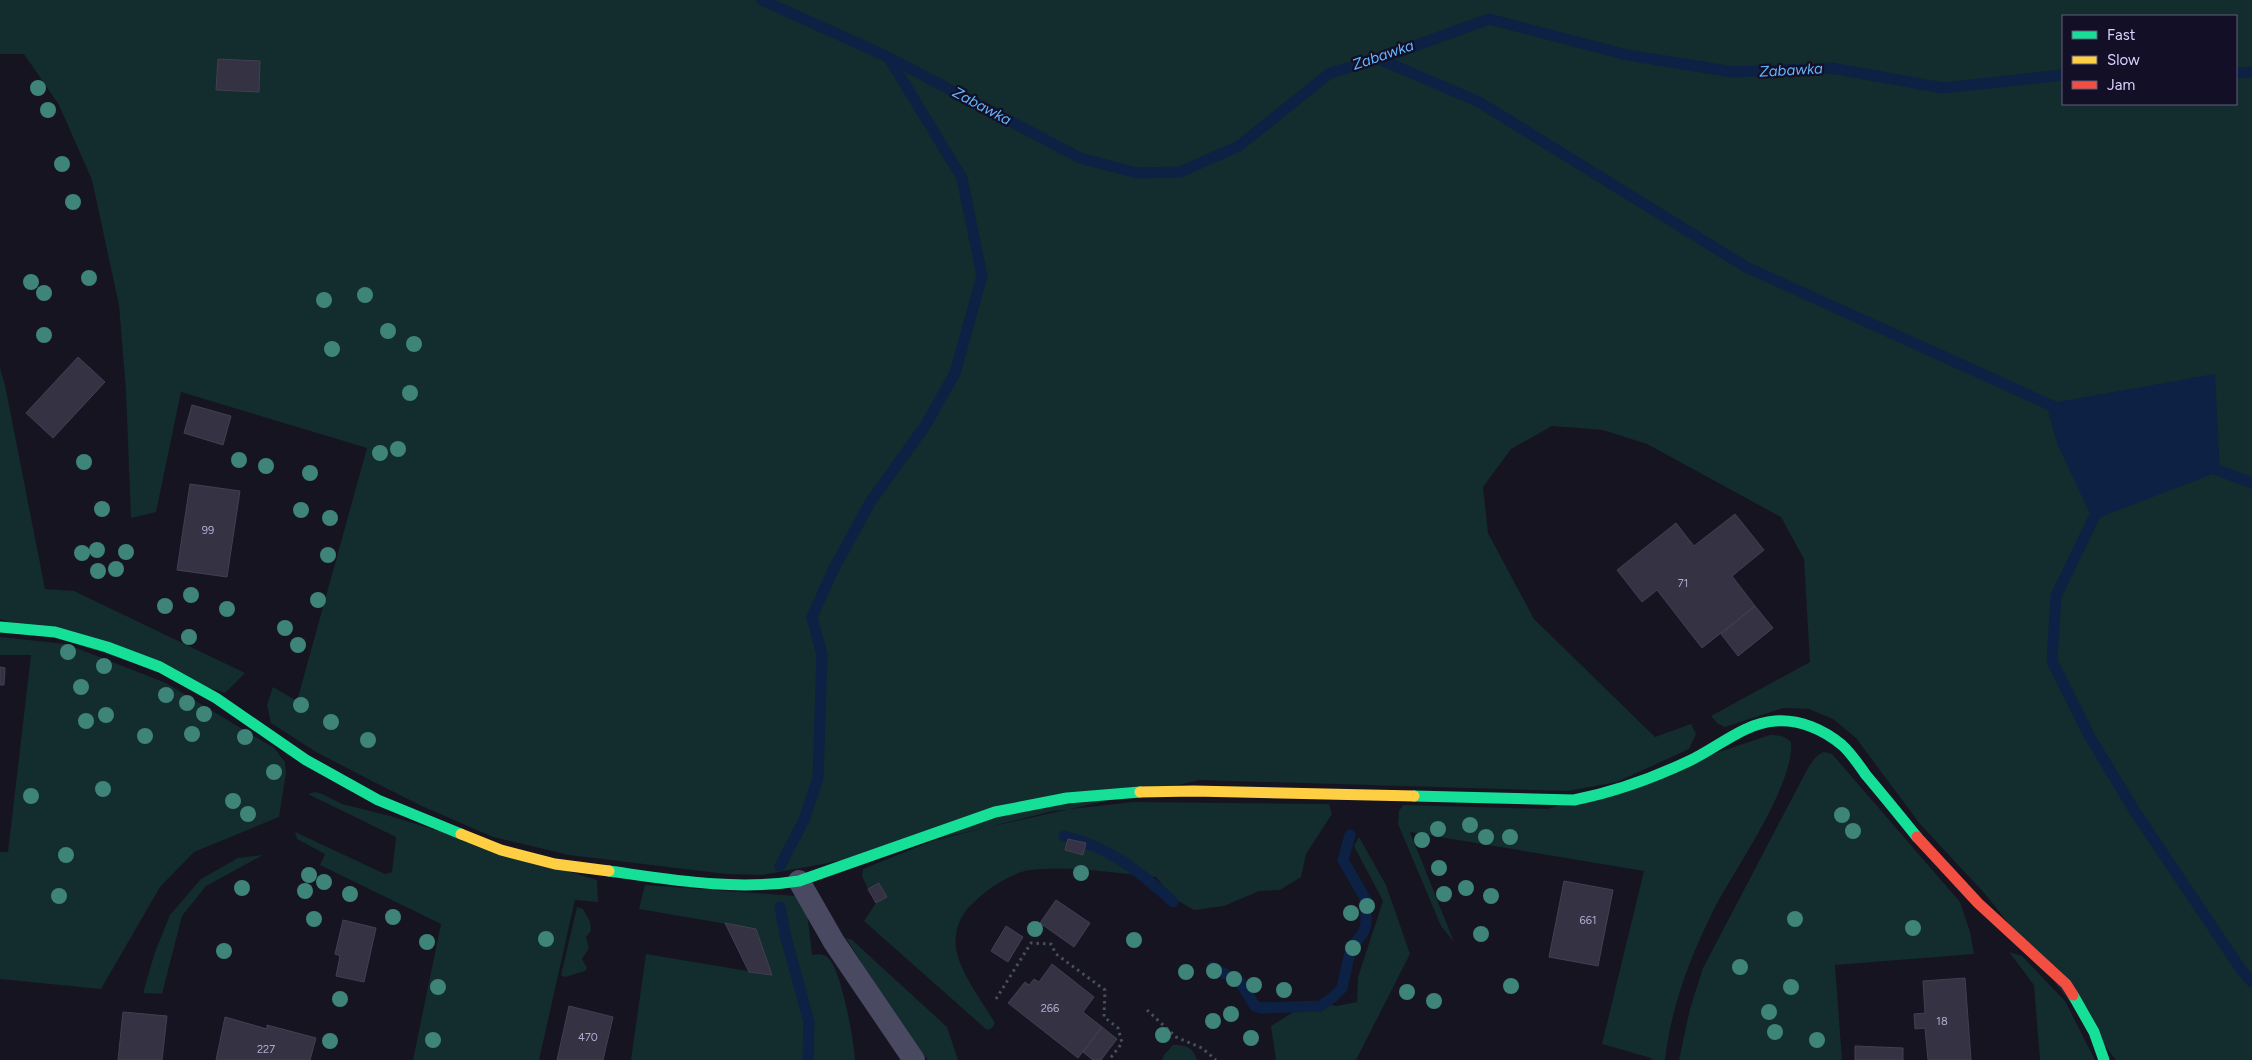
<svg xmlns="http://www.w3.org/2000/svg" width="2252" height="1060" font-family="Figtree,sans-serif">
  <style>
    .green { fill: #132c2d; fill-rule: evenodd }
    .water { fill: #0d2144 }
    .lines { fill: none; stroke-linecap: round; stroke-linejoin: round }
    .stream { stroke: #0d2144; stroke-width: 11 }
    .building { fill: #343243; stroke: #433f54 }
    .path { stroke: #44505f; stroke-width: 3; stroke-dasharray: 2.5 4; stroke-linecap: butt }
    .lane { stroke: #4a4962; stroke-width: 22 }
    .fast { stroke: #16e098; stroke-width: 11 }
    .slow { stroke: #ffcf43; stroke-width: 11 }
    .jam { stroke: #f24e42; stroke-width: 11 }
    .tree { fill: #3e8478 }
    .labels { text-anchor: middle; stroke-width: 4.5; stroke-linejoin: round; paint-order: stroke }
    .number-label { font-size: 11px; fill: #b0acd0 }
    .water-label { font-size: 15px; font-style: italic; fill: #62b6ff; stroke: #130f26 }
  </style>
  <rect width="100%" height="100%" fill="#161421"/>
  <path class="green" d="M0,0H2252V1060H2116L1986,895L1920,824L1856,738L1833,719L1809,709L1783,708L1725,727L1717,723L1711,716L1810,662L1804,559L1781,517L1647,444L1603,430L1552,426L1511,449L1483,487L1488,533L1534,619L1655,737L1691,724L1696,734L1689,749L1617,782L1568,791L1200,780L828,863L762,875L726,874L569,855L493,837L424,807L372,781L316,752L271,723L267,705L273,687L297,701L367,448L181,392L156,512L131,518L126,391L119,305L92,180L59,105L24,54H0ZM2063,16H2236V104H2063Z
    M0,368L5,385L45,589L74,591L245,673L225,693L0,619Z
    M0,637L66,644L166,683L274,748L285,762L286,773L279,817L194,852L160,887L101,989L0,979V852H8L31,655H0Z
    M1770,735C1779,735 1785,736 1791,742C1795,784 1735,869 1714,909C1689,960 1672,1004 1665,1060H1652L1651,1058L1602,1044L1644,871L1410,832L1454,942L1441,926L1398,824L1399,811L1403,805L1548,809Z
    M1824,752L1832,754L1960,902L1970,932L1974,954L1835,965L1842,1060H1679L1690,1009L1703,968L1799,785C1805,775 1812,756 1824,752Z
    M315,792L322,794L342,804L390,816L597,880L598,902L575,900L539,1060H413L441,924L320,865L325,854L297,839L295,832L385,874L392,872L396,837L308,794Z
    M1133,802L1329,804L1332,814L1306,854L1301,877L1280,890L1259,891L1224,906L1194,910L1173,898L1156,877C1115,873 1071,865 1030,870C1009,873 983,892 969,907C956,921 952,942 959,960C967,982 983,1003 995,1023L992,1028L987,1030L864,921L876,903L887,897L880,883L868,889L862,876L863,869L932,841L1053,811Z
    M1359,837L1386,885L1410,954L1356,1060H1276L1271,1026L1295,1011L1319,1001L1336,1006L1357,1002L1358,977L1383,901L1354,846Z
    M263,855L206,886L182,916L162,994L143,993L155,952L170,915L201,879L238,858Z
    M645,885L796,896L807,911L812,955C819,954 826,954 830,960C842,975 854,1040 855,1060H631L646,954L771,975L756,929L639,909Z
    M577,907L583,909L590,922L591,931L586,937L589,948L582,959L587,968L585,971L565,977L561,975Z
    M846,938L852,940L947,1027L958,1060H928L906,1033Z
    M2009,952L2022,956L2065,1001L2095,1060H2040L2034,985Z
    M1173,1045C1186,1045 1193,1047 1197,1060H1162L1164,1055Z"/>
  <path class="water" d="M2215,374L2220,471L2093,520L2057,443L2046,404Z"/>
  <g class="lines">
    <path class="stream" d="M762,0L888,57L1080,158L1137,173L1180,172L1239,146L1330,73L1379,59L1489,19L1627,55L1733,72L1831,68L1943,88L2063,75
      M1379,59L1479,102L1746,267L2059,409
      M2236,73L2252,72
      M2207,466L2252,483
      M2099,507L2056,596L2052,661L2090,737L2134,810L2242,971L2252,982
      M1064,836C1111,848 1139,871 1173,902
      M780,866L804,820L818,778L822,655L812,617L833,570L871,501L925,426L955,373L982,276L962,178L889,58
      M780,907L785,934L809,1022L808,1060
      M1212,967L1240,982L1255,1006L1261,1008L1320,1006L1332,998L1342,988L1351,948L1363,933L1366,924V900L1343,860L1350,835"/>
  </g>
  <path class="building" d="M218,59L260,61L259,92L216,90Z
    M78,357L105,382L53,438L26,413Z
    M192,405L231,416L223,445L184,433Z
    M190,484L240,491L227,577L177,570Z
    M1735,514L1764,550L1732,576L1755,606L1702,648L1657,590L1642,602L1617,570L1676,523L1694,546Z
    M1755,606L1773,628L1738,656L1721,634Z
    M0,667L5,668L4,685H0Z
    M1068,839L1086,843L1083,855L1065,850Z
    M1564,881L1613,890L1598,966L1549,957Z
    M879,883L887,897L876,903L868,889Z
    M1056,900L1090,923L1074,947L1040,923Z
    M343,920L376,928L364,982L336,976L340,956L335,954Z
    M725,923L756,929L772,975L749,972Z
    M1006,926L1023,937L1008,962L991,951Z
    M1052,964L1094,997L1083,1012L1102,1027L1078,1058L1008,1003L1025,982L1029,985L1034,979L1039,982Z
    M1965,978L1971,1060H1928L1925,1028L1915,1029L1914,1014L1925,1013L1923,981Z
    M569,1006L613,1017L603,1060H557Z
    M123,1012L167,1016L162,1060H118Z
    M225,1017L267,1029V1025L316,1038L310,1060H216Z
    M1102,1027L1117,1039L1101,1060H1093L1083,1052Z
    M1855,1046L1903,1048V1060H1855Z"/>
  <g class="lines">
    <path class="path" d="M996,999L1031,943L1051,944L1056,954L1105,990L1104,1017L1118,1028L1122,1043L1109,1060
      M1147,1010L1176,1037L1202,1048L1216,1060"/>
    <path class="lane" d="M799,881L834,942L914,1060"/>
    <path class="fast" d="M0,627L55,632L107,647L160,667L216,698L306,760L378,800L461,834
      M1414,796L1574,800C1614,792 1653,778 1689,761C1717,748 1744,723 1775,721C1800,719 1824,730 1842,745C1851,753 1859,765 1866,775C1883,795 1900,816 1917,837
      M609,871C673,880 735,891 799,881L995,812L1067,798L1140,792
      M2073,995L2094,1032L2104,1060"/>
    <path class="slow" d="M1140,792L1194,791L1414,796
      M461,834L501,850L555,864L609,871"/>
    <path class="jam" d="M1917,837L1978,903L2066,984L2073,995"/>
  </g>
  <g class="tree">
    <circle cx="38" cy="88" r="8"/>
    <circle cx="48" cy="110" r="8"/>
    <circle cx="62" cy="164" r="8"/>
    <circle cx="73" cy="202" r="8"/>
    <circle cx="89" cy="278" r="8"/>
    <circle cx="31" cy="282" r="8"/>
    <circle cx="44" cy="293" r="8"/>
    <circle cx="365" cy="295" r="8"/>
    <circle cx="324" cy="300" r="8"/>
    <circle cx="388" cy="331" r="8"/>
    <circle cx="44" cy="335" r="8"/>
    <circle cx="414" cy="344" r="8"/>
    <circle cx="332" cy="349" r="8"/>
    <circle cx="410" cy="393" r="8"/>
    <circle cx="398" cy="449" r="8"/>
    <circle cx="380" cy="453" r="8"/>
    <circle cx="239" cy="460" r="8"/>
    <circle cx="84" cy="462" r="8"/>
    <circle cx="266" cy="466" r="8"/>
    <circle cx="310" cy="473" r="8"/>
    <circle cx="102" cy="509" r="8"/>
    <circle cx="301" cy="510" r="8"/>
    <circle cx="330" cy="518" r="8"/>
    <circle cx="97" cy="550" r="8"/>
    <circle cx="126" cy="552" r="8"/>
    <circle cx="82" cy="553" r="8"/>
    <circle cx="328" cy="555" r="8"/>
    <circle cx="116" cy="569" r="8"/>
    <circle cx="98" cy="571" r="8"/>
    <circle cx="191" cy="595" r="8"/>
    <circle cx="318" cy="600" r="8"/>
    <circle cx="165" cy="606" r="8"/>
    <circle cx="227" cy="609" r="8"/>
    <circle cx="285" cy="628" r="8"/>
    <circle cx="189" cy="637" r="8"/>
    <circle cx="298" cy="645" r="8"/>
    <circle cx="68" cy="652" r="8"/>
    <circle cx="104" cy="666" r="8"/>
    <circle cx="81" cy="687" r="8"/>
    <circle cx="166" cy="695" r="8"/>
    <circle cx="187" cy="703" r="8"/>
    <circle cx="301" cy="705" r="8"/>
    <circle cx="204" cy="714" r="8"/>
    <circle cx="106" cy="715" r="8"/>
    <circle cx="86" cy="721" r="8"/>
    <circle cx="331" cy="722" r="8"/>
    <circle cx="192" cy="734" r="8"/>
    <circle cx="145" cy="736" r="8"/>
    <circle cx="245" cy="737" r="8"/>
    <circle cx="368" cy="740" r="8"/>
    <circle cx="274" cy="772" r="8"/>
    <circle cx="103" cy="789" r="8"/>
    <circle cx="31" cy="796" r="8"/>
    <circle cx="233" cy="801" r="8"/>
    <circle cx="248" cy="814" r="8"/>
    <circle cx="1842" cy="815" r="8"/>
    <circle cx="1470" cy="825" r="8"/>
    <circle cx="1438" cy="829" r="8"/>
    <circle cx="1853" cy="831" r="8"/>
    <circle cx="1486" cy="837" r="8"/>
    <circle cx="1510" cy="837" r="8"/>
    <circle cx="1422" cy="840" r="8"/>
    <circle cx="66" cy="855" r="8"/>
    <circle cx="1439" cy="868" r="8"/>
    <circle cx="1081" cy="873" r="8"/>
    <circle cx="309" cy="875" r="8"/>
    <circle cx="324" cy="882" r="8"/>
    <circle cx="242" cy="888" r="8"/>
    <circle cx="1466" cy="888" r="8"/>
    <circle cx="305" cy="891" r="8"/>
    <circle cx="350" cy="894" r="8"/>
    <circle cx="1444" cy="894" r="8"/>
    <circle cx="59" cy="896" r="8"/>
    <circle cx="1491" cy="896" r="8"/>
    <circle cx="1367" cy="906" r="8"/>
    <circle cx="1351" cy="913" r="8"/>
    <circle cx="393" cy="917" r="8"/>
    <circle cx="314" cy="919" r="8"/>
    <circle cx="1795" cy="919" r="8"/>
    <circle cx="1913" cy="928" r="8"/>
    <circle cx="1035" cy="929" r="8"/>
    <circle cx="1481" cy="934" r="8"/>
    <circle cx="546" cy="939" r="8"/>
    <circle cx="1134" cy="940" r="8"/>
    <circle cx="427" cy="942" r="8"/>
    <circle cx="1353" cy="948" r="8"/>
    <circle cx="224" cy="951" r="8"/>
    <circle cx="1740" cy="967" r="8"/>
    <circle cx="1214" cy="971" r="8"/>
    <circle cx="1186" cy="972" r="8"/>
    <circle cx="1234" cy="979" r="8"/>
    <circle cx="1254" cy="985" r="8"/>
    <circle cx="1511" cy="986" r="8"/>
    <circle cx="438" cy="987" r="8"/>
    <circle cx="1791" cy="987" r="8"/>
    <circle cx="1284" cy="990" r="8"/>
    <circle cx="1407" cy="992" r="8"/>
    <circle cx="340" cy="999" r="8"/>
    <circle cx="1434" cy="1001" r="8"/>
    <circle cx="1769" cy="1012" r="8"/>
    <circle cx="1231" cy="1014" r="8"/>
    <circle cx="1213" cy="1021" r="8"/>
    <circle cx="1775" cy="1032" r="8"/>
    <circle cx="1163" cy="1035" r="8"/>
    <circle cx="1251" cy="1038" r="8"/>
    <circle cx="433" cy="1040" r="8"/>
    <circle cx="1817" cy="1040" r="8"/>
    <circle cx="330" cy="1041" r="8"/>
  </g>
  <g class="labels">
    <g class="number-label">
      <text x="208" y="534">99</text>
      <text x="1683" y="587">71</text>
      <text x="1588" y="924">661</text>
      <text x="1050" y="1012">266</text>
      <text x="1942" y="1025">18</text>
      <text x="588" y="1041">470</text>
      <text x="266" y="1053">227</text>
    </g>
    <g class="water-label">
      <text transform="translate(1383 55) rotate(-19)" y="5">Zabawka</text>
      <text transform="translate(1791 70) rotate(-3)" y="5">Zabawka</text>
      <text transform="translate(982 106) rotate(28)" y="5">Zabawka</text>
    </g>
  </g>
  <rect x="2062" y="15" width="175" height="90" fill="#130f26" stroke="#625e7d"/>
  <rect x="2072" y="31" width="25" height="8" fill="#16e098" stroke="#625e7d"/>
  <text x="2107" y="40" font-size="15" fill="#d9d4ff">Fast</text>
  <rect x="2072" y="56" width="25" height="8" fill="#ffcf43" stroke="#625e7d"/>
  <text x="2107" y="65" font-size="15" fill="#d9d4ff">Slow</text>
  <rect x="2072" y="81" width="25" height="8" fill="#f24e42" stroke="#625e7d"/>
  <text x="2107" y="90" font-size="15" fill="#d9d4ff">Jam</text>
</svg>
